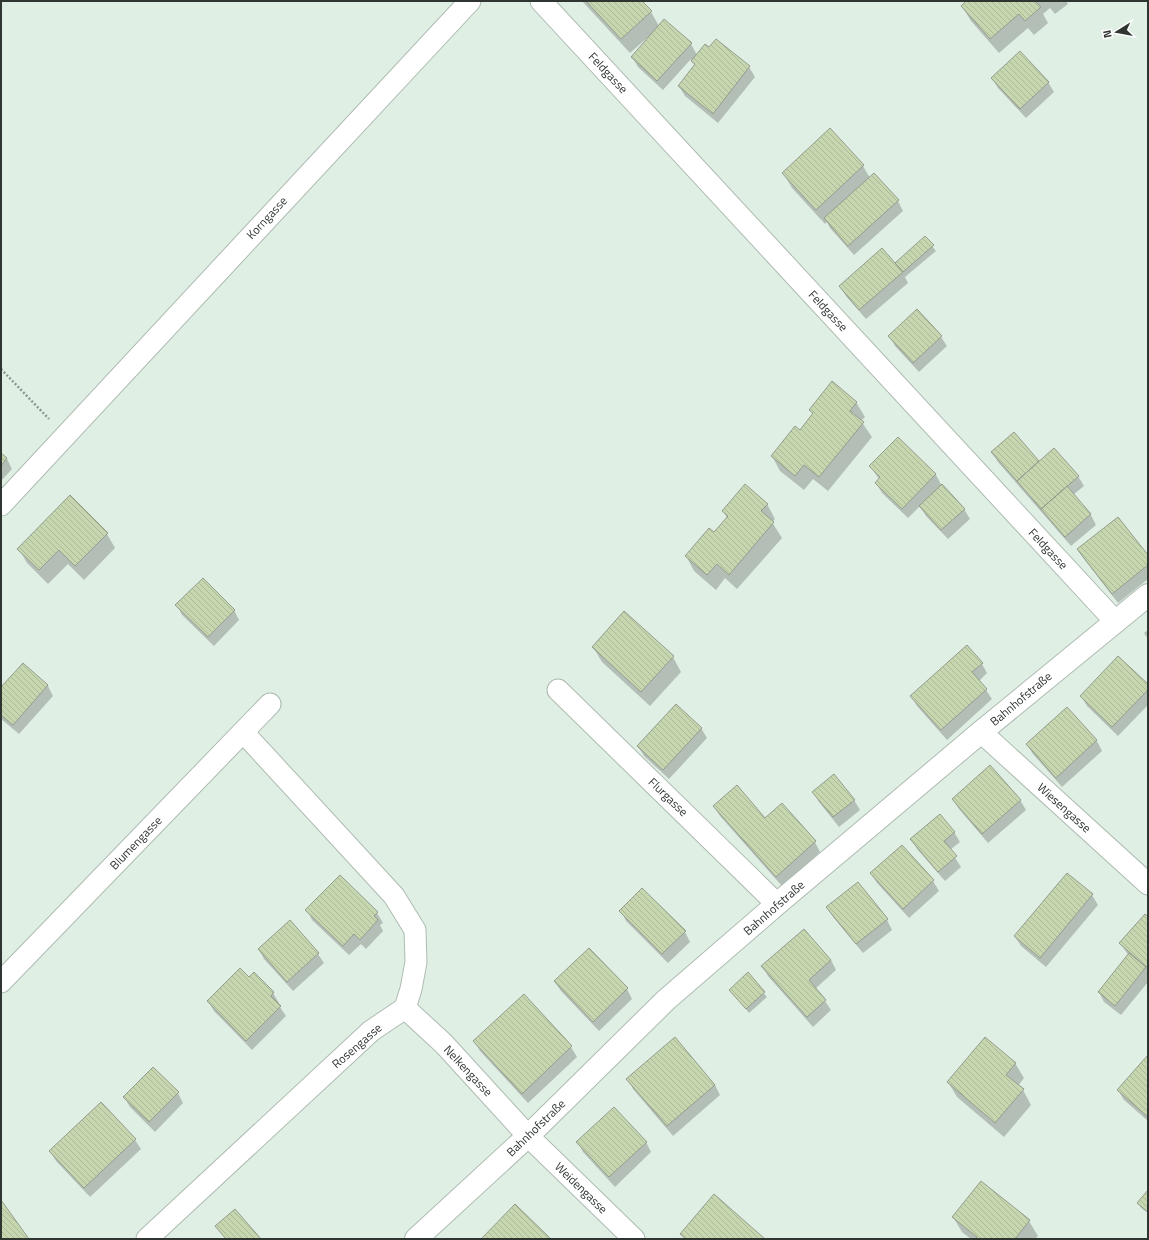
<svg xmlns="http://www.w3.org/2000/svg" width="1149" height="1240" font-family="'Titillium Web',sans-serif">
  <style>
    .shadow { fill: #0003 }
    .building { fill: url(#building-back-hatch); stroke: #969c8e }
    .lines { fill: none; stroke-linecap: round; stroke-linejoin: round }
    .street-casing { stroke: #adbbb1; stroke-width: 23 }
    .secondary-casing { stroke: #adbbb1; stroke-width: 24 }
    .path { stroke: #8c968f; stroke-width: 2.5; stroke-dasharray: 2 2; stroke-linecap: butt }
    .street { stroke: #fff; stroke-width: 21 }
    .secondary { stroke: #fff; stroke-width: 22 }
    .labels { text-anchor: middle; stroke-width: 3; stroke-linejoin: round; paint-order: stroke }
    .street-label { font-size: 12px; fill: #2f3531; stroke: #fff }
  </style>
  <defs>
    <pattern id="building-back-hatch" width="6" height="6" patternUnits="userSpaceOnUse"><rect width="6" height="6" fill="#c6d7b0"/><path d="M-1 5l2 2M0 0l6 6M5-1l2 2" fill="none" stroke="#aab998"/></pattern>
  </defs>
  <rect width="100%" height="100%" fill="#e0efe4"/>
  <path class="shadow" d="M582,1H641L651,12L659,26L691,44L697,55L709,48L716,40L749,67L755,77L718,123L685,96L679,86L695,66L691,59L663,90L638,67L632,57L648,39L647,38L630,53Z
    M968,1H1066L1068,4L1055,14L1050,8L1043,14L1048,23L1034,35L1028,28L999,53L971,21L962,6Z
    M992,78L1048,82L1054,92L1026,118L998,88Z
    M830,129L863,166L870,178L898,201L903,211L854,255L830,228L827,222L825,224L792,188L783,173Z
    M925,237L936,251L905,277L908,283L866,319L846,296L840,286L898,268Z
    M890,336L941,337L947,346L919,372L895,346Z
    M856,402L865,417L861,421L872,437L828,491L813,479L804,490L780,471L772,456L800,431L813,414L810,410Z
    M1014,433L1039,462L1078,476L1084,486L1073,495L1091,515L1096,525L1071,546L998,462L992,452Z
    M898,438L936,475L942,486L964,509L970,519L948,539L926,516L920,506L908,518L882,493L876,483L879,479L870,466Z
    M1,454L7,459L12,469L1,481Z
    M767,504L775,519L772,522L782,538L737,589L725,578L716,590L694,571L686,556L714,533L727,518L723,511Z
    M107,534L115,548L84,580L68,564L48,584L27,563L19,549Z
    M1078,550L1148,557V579L1118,603L1084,559Z
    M177,605L234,610L239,620L214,646L182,615Z
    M1148,630V639L1144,633Z
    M593,647L673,657L681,672L650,706L602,662Z
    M23,664L48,686L53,696L19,734L1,719V689Z
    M982,664L987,673L979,681L986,690L992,699L947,740L917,706L911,696Z
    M1148,686V705L1118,736L1087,706L1081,696Z
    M1067,708L1097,741L1102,751L1062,787L1033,754L1027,744Z
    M701,728L707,738L669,779L644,756L638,746Z
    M813,792L854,800L860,810L839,827L819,802Z
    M953,800H1020L1026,810L988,843L959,809Z
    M714,807L765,819L815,842L820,852L782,886L720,816Z
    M954,832L960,842L950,850L961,867L945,881L917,849L912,839Z
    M901,846L933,881L939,891L909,918L877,883L871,874Z
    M1067,874L1092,895L1098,905L1046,967L1021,946L1015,937Z
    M827,908L887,920L892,930L863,953L833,917Z
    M307,910L377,913L383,923L380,925L383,931L366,949L361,944L349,955L312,920Z
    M621,911L685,932L690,942L668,963L626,921Z
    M1148,919V982L1121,1015L1104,1002L1099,992L1129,956L1120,943Z
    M259,949L318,954L324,963L293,991L264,959Z
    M831,960L836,970L815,989L825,1001L831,1010L813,1027L768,976L763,967Z
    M748,974L767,997L749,1013L730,990Z
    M249,979L273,993L279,1003L278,1004L286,1016L252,1050L214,1011L208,1001Z
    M555,982L627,989L632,999L599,1031L561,991Z
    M524,996L571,1047L577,1057L528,1103L480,1051L474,1041Z
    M674,1039L715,1085L720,1095L673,1136L633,1089L628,1079Z
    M1148,1058V1121L1124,1100L1118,1090Z
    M1015,1063L1024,1078L1018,1086L1023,1090L1031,1105L1004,1137L957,1097L948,1082Z
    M178,1093L183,1103L155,1132L130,1107L124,1097Z
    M101,1103L135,1140L141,1149L90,1197L56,1161L50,1151Z
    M578,1142H646L651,1152L615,1187L583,1152Z
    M1148,1192V1213L1141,1208L1138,1203Z
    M953,1217L1029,1221L1038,1236L1035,1239H971L962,1232Z"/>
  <path class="building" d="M586,1H642L652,11L621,39Z
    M966,1H1035L1041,7L1025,21L1019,14L990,39L961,6Z
    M664,19L692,43L657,81L631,57Z
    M716,39L750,66L713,114L678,86L695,64L691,61L705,44L709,47Z
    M1020,51L1049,82L1020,109L991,78Z
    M830,128L864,165L816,210L782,173Z
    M874,173L899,200L848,246L824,218Z
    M925,236L934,245L903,272L895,263Z
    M882,248L903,272L859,310L839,286Z
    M917,309L942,336L913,363L888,336Z
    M832,381L857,402L850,411L864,422L819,477L804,465L795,476L771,456L795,426L800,430L813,413L809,410Z
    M1014,432L1039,461L1017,481L991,452Z
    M898,437L936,474L902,509L875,483L880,477L869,466Z
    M1054,448L1079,476L1041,509L1017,481Z
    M1,453L7,458L1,466Z
    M745,484L768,504L761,511L774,522L729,575L717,564L707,575L685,556L709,528L714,532L728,516L722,511Z
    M942,484L965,509L941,530L919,506Z
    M1067,486L1091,514L1065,537L1041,509Z
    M70,495L108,533L75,566L59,550L39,570L17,549Z
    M1118,517L1148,555V565L1112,594L1077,549Z
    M203,578L235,610L208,637L175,605Z
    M624,611L674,656L641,692L592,647Z
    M967,645L983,663L972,672L987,689L941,730L910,696Z
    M1118,656L1148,684V690L1112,727L1080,696Z
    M23,663L48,685L13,725L1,715V687Z
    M676,704L702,728L663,770L637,746Z
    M1067,707L1097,740L1056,778L1026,744Z
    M990,765L1021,800L982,834L952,799Z
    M834,774L855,800L833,817L812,792Z
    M737,785L765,818L782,803L816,841L776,877L713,806Z
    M940,814L955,832L944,841L957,856L938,872L910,839Z
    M902,845L934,880L903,909L870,873Z
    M1067,873L1093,894L1040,958L1014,936Z
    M340,875L378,912L374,916L378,920L360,940L354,934L343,946L305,910Z
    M858,882L888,919L856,944L826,907Z
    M642,888L686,931L662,954L619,911Z
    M1145,914L1148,917V965L1146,967L1119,943Z
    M290,920L319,953L287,982L258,949Z
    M804,929L831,960L809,980L826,1000L807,1017L761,966Z
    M589,948L628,988L593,1022L554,981Z
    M1129,953L1146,967L1115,1006L1098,992Z
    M240,968L249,977L254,972L274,992L271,996L281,1006L246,1041L207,1001Z
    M748,972L765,992L746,1009L729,990Z
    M524,994L572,1046L522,1094L473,1041Z
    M675,1037L715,1085L667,1126L626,1079Z
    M985,1037L1016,1063L1006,1075L1024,1089L995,1123L947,1082Z
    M1147,1056L1148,1057V1117L1117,1090Z
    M153,1067L179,1092L149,1122L123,1097Z
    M101,1102L136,1139L84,1188L49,1151Z
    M614,1107L647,1142L609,1177L576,1142Z
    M981,1181L1030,1220L1015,1239H975L977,1237L952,1217Z
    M1148,1190V1212L1137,1203Z
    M714,1194L765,1239H686L680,1234Z
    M1,1200L29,1239H1Z
    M515,1204L551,1239H481Z
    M235,1209L261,1239H226L215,1226Z"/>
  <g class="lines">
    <g class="street-casing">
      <path id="street" d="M541,1L1115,621
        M1,505L470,1
        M558,690L777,904
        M981,732L1148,884
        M1,982L270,704
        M405,1008L444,1044L528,1136L634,1239
        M147,1239L371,1031L405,1008L411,989L416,962L415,930L394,896L243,732"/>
    </g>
    <g class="secondary-casing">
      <path id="secondary" d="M416,1239L528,1136L666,1000L777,904L981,732L1148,595"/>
    </g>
    <path class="path" d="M1,369L49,419"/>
    <use href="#street" class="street"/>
    <use href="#secondary" class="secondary"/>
  </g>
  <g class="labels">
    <g class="street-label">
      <text transform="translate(608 73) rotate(47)" y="4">Feldgasse</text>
      <text transform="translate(267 218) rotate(-47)" y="4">Korngasse</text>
      <text transform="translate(828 311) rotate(47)" y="4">Feldgasse</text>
      <text transform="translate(1048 549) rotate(47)" y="4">Feldgasse</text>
      <text transform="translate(1021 699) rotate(-40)" y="4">Bahnhofstraße</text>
      <text transform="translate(668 797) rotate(44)" y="4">Flurgasse</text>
      <text transform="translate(1064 808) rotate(42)" y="4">Wiesengasse</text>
      <text transform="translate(136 843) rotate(-46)" y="4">Blumengasse</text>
      <text transform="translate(774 908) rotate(-41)" y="4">Bahnhofstraße</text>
      <text transform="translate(357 1046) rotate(-41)" y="4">Rosengasse</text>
      <text transform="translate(468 1071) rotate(47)" y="4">Nelkengasse</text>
      <text transform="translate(536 1128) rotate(-44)" y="4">Bahnhofstraße</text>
      <text transform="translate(581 1188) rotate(44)" y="4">Weidengasse</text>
    </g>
  </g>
  <rect width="1149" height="1240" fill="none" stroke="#2f3531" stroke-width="4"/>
  <g transform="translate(1117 32) rotate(259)" stroke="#ffffff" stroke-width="3" paint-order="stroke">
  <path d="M0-3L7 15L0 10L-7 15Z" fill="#2f3531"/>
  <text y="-6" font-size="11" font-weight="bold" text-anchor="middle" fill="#2f3531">N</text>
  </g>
</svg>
